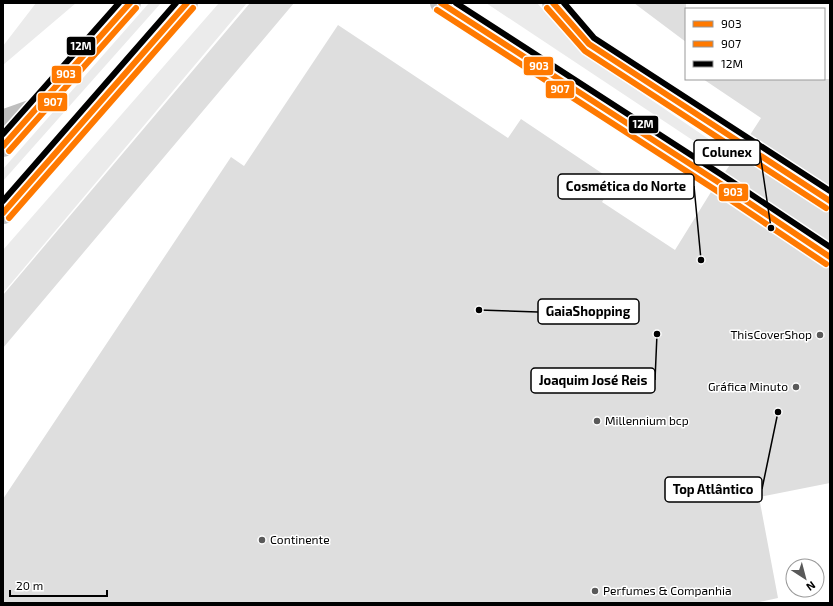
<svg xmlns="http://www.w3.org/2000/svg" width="833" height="606" font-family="'Exo 2',sans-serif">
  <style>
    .green { fill: #ebebeb }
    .building { fill: #dedede }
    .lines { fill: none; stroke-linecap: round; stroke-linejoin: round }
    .secondary-tunnel { stroke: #d9d9d9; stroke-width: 22; stroke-dasharray: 22 11; stroke-linecap: butt }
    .lane { stroke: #bebebe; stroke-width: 19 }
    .secondary { stroke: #c2c2c2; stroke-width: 22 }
    .bus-1-casing { stroke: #fff; stroke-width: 9 }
    .bus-2-casing { stroke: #fff; stroke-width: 9 }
    .bus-3-casing { stroke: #fff; stroke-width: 9 }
    .bus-1 { stroke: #ff7900; stroke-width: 6 }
    .bus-2 { stroke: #ff7900; stroke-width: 6 }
    .bus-3 { stroke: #000; stroke-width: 6 }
    .poi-dot { fill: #595959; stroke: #fff; stroke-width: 1.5 }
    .labels { text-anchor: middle; stroke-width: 3; stroke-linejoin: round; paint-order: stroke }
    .poi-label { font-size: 12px; fill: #000; stroke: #fff; text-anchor: start }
    .leader { fill: none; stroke: #000; stroke-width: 1.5 }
    .callout-dot { fill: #000; stroke: #fff; stroke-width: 1.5 }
    .callout { fill: #fff; stroke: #000; stroke-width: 1.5 }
    .callout-label { font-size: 13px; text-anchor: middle; font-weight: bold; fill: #000 }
    .line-badge { stroke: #fff; stroke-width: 1.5 }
    .badge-label { font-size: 11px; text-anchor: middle; font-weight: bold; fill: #fff }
  </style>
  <rect width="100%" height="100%" fill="#fff"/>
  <path class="green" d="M36,3H76L3,65V46Z
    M149,3H161L3,181V169Z
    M219,3H247L3,293V250Z
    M486,3H537L581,52L735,157L730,165Z"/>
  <path class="building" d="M250,3H294L3,348V295Z
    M634,3H686V42Z
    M338,25L508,138L521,119L615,182L602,202L675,250L711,192L718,194L723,193L728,189L730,182L729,177L725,172L736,156L743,157L749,156L753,152L755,145L754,139L750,135L761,118L703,79H830V483L759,497L778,598L755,603H3V499L231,157L244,166Z"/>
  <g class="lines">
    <path class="secondary-tunnel" d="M743,145L830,201
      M718,182L830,257"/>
    <path class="lane" d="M3,119L37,107"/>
    <path class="secondary" d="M441,3L718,182
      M553,3L589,44L743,145
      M3,146L130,3
      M3,213L187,3"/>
    <g class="bus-1-casing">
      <path id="bus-1" d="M441,3L718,182L830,257
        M553,3L589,44L830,201
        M3,146L130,3
        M3,213L187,3"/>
    </g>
    <g class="bus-2-casing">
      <path id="bus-2" d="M547,8L585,51L826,208
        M437,10L714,189L826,264
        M9,151L136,8
        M9,218L193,8"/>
    </g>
    <g class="bus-3-casing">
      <path id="bus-3" d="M456,3L722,175L830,247
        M564,3L594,38L830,191
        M3,134L119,3
        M3,201L176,3"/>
    </g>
    <use href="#bus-1" class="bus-1"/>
    <use href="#bus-2" class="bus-2"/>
    <use href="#bus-3" class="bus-3"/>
  </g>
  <g class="poi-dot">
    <circle cx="820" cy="335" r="4"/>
    <circle cx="796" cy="387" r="4"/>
    <circle cx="597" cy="421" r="4"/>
    <circle cx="262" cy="540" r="4"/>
    <circle cx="595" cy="591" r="4"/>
  </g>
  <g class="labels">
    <g class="poi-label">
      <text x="812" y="339" text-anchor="end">ThisCoverShop</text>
      <text x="788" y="391" text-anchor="end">Gráfica Minuto</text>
      <text x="605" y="425">Millennium bcp</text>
      <text x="270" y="544">Continente</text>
      <text x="603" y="595">Perfumes &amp; Companhia</text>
    </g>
  </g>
  <path class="leader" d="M771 228L760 153M701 260L694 186M479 310L538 312M657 334L655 380M778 412L762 489"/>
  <g class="callout-dot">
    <circle cx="771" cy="228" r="4"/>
    <circle cx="701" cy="260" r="4"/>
    <circle cx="479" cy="310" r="4"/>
    <circle cx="657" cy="334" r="4"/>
    <circle cx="778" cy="412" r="4"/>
  </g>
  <g class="callout">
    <rect x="694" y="140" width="66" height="25" rx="4"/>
    <rect x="558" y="174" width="136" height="25" rx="4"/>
    <rect x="538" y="299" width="101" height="25" rx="4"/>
    <rect x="531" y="368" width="124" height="25" rx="4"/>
    <rect x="665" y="477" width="97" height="25" rx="4"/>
  </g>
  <g class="callout-label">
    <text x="727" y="157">Colunex</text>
    <text x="626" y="191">Cosmética do Norte</text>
    <text x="588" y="316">GaiaShopping</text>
    <text x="593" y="385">Joaquim José Reis</text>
    <text x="713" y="494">Top Atlântico</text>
  </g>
  <g class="line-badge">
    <rect x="66" y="36" width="30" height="20" rx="4" fill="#000"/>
    <rect x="523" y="56" width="31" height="20" rx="4" fill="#ff7900"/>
    <rect x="51" y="65" width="31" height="19" rx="4" fill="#ff7900"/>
    <rect x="545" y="80" width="30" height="19" rx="4" fill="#ff7900"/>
    <rect x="37" y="92" width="31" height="20" rx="4" fill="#ff7900"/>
    <rect x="628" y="115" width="31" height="19" rx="4" fill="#000"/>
    <rect x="718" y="183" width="31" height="19" rx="4" fill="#ff7900"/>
  </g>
  <g class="badge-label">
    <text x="81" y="50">12M</text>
    <text x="539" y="70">903</text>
    <text x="66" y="78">903</text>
    <text x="560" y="93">907</text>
    <text x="53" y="106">907</text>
    <text x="643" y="128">12M</text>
    <text x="733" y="196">903</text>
  </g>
  <rect width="833" height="606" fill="none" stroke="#000000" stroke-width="8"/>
  <rect x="685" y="8" width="140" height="72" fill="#ffffff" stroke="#999999"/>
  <rect x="693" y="21" width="20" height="6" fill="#ff7900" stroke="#999999"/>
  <text x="721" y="28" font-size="12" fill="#000000">903</text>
  <rect x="693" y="41" width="20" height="6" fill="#ff7900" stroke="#999999"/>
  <text x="721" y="48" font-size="12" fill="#000000">907</text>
  <rect x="693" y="61" width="20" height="6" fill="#000000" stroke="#999999"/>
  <text x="721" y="68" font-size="12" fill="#000000">12M</text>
  <g transform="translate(805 578) rotate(144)"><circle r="19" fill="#ffffff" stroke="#999999"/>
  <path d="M0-3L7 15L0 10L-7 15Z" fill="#595959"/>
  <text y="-6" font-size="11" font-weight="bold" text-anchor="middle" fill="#000000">N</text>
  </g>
  <path d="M10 590v6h97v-6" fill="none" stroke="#000000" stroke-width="2"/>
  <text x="16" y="590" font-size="12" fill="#000000" stroke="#ffffff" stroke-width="3" paint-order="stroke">20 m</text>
</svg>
